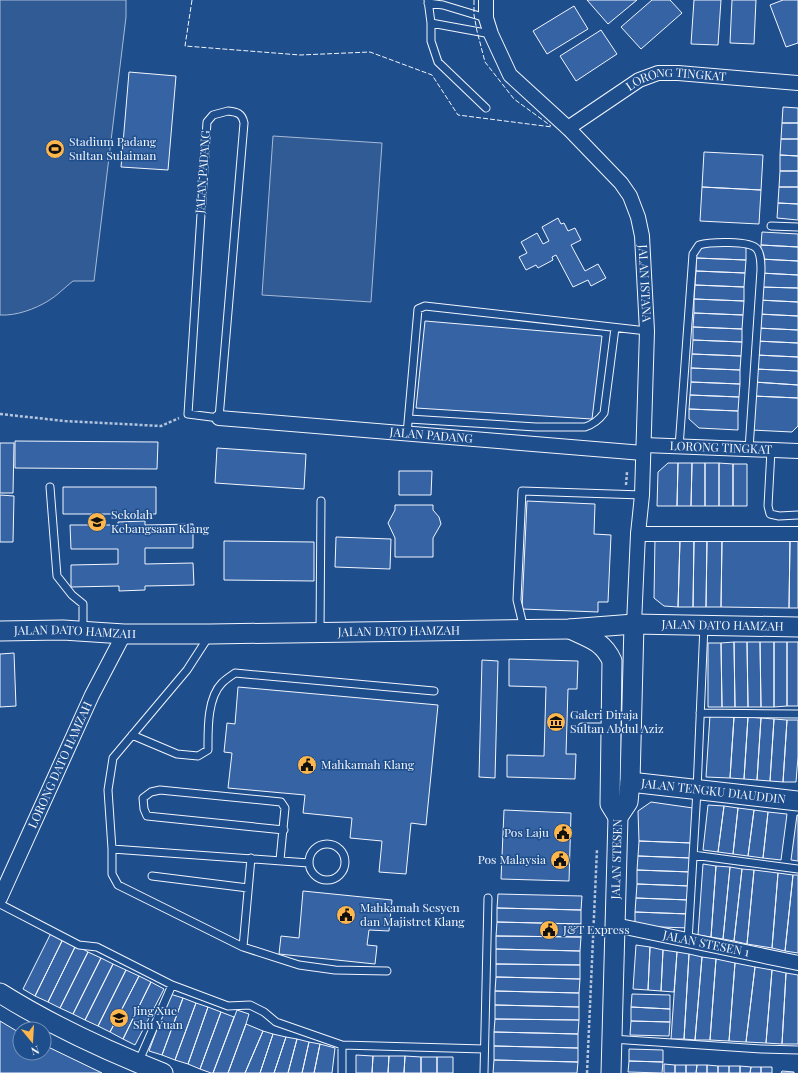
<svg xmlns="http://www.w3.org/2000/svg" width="798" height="1073" font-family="'Playfair Display',serif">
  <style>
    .green { fill: #305b95; stroke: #a8bbd7 }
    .building { fill: #3563a3; stroke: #f2f6ff }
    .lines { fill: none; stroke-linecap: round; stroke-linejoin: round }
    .lane-casing { stroke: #f2f6ff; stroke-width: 9 }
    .street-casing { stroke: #f2f6ff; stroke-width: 16 }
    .secondary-casing { stroke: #f2f6ff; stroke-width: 21 }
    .path { stroke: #b3c4dc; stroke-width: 2.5; stroke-dasharray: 3 2; stroke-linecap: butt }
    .lane { stroke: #1f4e8c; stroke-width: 7 }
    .street { stroke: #1f4e8c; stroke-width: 14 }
    .secondary { stroke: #1f4e8c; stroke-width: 19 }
    .fence { stroke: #f2f6ff; stroke-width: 1; stroke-dasharray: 5 2; stroke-linecap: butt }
    .labels { text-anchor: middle; stroke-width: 3; stroke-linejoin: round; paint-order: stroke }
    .street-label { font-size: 12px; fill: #f2f6ff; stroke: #1f4e8c }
    .poi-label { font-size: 12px; fill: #f2f6ff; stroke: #1f4e8c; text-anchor: start }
  </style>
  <rect width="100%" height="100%" fill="#1f4e8c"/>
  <path class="green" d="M0,0H126V17L94,281H73C65,287 57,296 48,301C35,309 16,316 0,315Z
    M273,136L382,143L371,302L262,295Z"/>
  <path class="building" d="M587,0H637L608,24Z
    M652,0H670L682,13L641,49L621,27Z
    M694,0H721L718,45L691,44Z
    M732,0H756L754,44L730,43Z
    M783,0H798V43L786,47L770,5Z
    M574,6L588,29L547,54L533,31Z
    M601,30L617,54L576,81L560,56Z
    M129,72L176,76L168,170L121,167Z
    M783,107L798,108V123H782Z
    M782,123H798V139H781Z
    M781,139H798V156L780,155Z
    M704,152L763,155L761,190L702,187Z
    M780,155L798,156V171H780Z
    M780,171H798V187H779Z
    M702,187L761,190L759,224L700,221Z
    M779,187H798V204L778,203Z
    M778,203L798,204V220L777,218Z
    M558,218L561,224L564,223L568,231L575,228L581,240L571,245L585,271L598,264L606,278L591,286L588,280L573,287L556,255L552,257L553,260L538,268L536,265L526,270L519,257L527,253L521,242L537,233L543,244L549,241L542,227Z
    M762,232L798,234V247L761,245Z
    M697,244L746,246V260L696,258Z
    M761,245L798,247V261L760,259Z
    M696,258L746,260L745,273L696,271Z
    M760,259L798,261V275L760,273Z
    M696,271L745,273L744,287L695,285Z
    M760,273L798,275V288L759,287Z
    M695,285L744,287V301L694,299Z
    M759,287L798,288V302L758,300Z
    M694,299L744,301L743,315L694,313Z
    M758,300L798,302V316L758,314Z
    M694,313L743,315L742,329L693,327Z
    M758,314L798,316V330L757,328Z
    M425,321L602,336L592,419L416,408Z
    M693,327L742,329V342L693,340Z
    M757,328L798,330V343L756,341Z
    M693,340L742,342L741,356L692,354Z
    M756,341L798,343V357L756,355Z
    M692,354L741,356L740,370L691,368Z
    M756,355L798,357V371L755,369Z
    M691,368L740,370V384L691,382Z
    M755,369L798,371V385L754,382Z
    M691,382L740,384L739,397L690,395Z
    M754,382L798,385V398L753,396Z
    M690,395L739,397L738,411L689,409Z
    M753,396L798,398V426L792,432L751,430Z
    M689,409L738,411V430L699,428L689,419Z
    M15,441L158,442L157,469L15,468Z
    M0,443H14L13,493H0Z
    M217,448L306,454L304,489L215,483Z
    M668,463H678L677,506H657L658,472Z
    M678,463H692L691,506H677Z
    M692,463H705V506H691Z
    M705,463H719V506H705Z
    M719,463L733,464V506H719Z
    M733,464H747V506H733Z
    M399,471H432L431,495H399Z
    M63,487H156V514H63Z
    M0,495L14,496L13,542H0Z
    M527,501L595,504L594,534L611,535L608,602H598V612L522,609Z
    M395,505H433V510L439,517L441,524L433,538V557H395V538L388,523L395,510Z
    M145,521V525L193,524V548H145V564L193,563L194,585L145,586V590L119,591V586L71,587V565L118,564V549H71L70,525H118V522Z
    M336,537L391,539L390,569L335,567Z
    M655,538L680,539L678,607L664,606L654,598Z
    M680,539H694L693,607H678Z
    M694,539H707L706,607H693Z
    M707,539H722L721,607H706Z
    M722,539L790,540L789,608L721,607Z
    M790,540L798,541V608H789Z
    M224,541L314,542V581L224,580Z
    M734,642L735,707H722L721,643Z
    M734,642H747L748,707H735Z
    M747,642H760L761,707H748Z
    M760,642H774V707H761Z
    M774,642H787V706L774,707Z
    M787,642H798V706H787Z
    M708,643H721L722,707H708Z
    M14,653L16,706L0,707V654Z
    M509,659L578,661L577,689H568L566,754H576L575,779L507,777V755L544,756L546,687L509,686Z
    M482,660L498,661L495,778L479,777Z
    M238,687L438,705L426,825L411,823L406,874L379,872L382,841L350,838L352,818L303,813L305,795L228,788L232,753L224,752L227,723L235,724Z
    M710,715L734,717L730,778L706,777Z
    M734,717H748L744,779L730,778Z
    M748,717L761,718L757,780L744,779Z
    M761,718L774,719L770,781L757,780Z
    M774,719L787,720L783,782L770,781Z
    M787,720H798V757L796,782H783Z
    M651,802L693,808L692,843L639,841L638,811Z
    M708,805L724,806L718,852L703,850Z
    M724,806L738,808L733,854L718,852Z
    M738,808L754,810L748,856L733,854Z
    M504,810L571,813L569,881L501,879Z
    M754,810L768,812L763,858L748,856Z
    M768,812L787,814L781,860L763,858Z
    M797,815H798V861L791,860Z
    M639,841L692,843L691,858L638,856Z
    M638,856L691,858V872L637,870Z
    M703,864L716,866L711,937L698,935Z
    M716,866L730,867L723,939L711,937Z
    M730,867L742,869L734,941L723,939Z
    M742,869L754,870L747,944L734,941Z
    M637,870L691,872L690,886L637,884Z
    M754,870L778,873L772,948L747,944Z
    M778,873L793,875L785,951L772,948Z
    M793,875H798V953L785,951Z
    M637,884L690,886L689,900L636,898Z
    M303,891L392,900L389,931L369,930L367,945L377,946L375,964L279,954L281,936L299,938Z
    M498,894L582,896L581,910L497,908Z
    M636,898L689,900V914L635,912Z
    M497,908L581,910V924L497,922Z
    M635,912L689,914L688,928L635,926Z
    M497,922L581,924V937L496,936Z
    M51,933L63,939L35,996L23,989Z
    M496,936L581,937L580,951L496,949Z
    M63,939L76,945L48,1002L35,996Z
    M76,945L88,952L60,1008L48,1002Z
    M636,945L650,947L648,990L633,989Z
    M650,947L663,950L661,991L648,990Z
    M496,949L580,951V965L496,964Z
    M663,950L677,952L674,992L661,991Z
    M88,952L101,958L73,1014L60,1008Z
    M677,952L689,954L684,1039H671Z
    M689,954L702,957L695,1040L684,1039Z
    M702,957L716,959L710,1040H695Z
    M101,958L113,964L85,1020L73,1014Z
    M716,959L735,963L729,1041L710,1040Z
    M735,963L755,967L746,1042L729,1041Z
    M113,964L126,970L98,1026L85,1020Z
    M496,964L580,965V979L496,977Z
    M755,967L772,970L766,1043L746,1042Z
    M126,970L139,976L110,1032L98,1026Z
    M772,970L786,973L782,1044L766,1043Z
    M786,973L798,975V1044H782Z
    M139,976L151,982L123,1039L110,1032Z
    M496,977L580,979L579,993L495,991Z
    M151,982L164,989L135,1045L123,1039Z
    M495,991L579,993V1007L495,1005Z
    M170,994L183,998L162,1055L149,1051Z
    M632,994L670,995V1009L631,1007Z
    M183,998L196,1003L175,1060L162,1055Z
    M196,1003L208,1007L188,1064L175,1060Z
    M495,1005L579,1007V1020L495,1019Z
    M208,1007L221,1012L200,1069L188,1064Z
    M631,1007L670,1009V1022L631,1021Z
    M237,1010L249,1014L246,1024L228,1073H213Z
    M221,1012L234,1017L213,1073H211L200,1069Z
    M495,1019L579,1020L578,1034L494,1032Z
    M0,1021L20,1033V1053H44V1045L102,1073H0Z
    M631,1021L670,1022L669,1036L630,1035Z
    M246,1024L263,1031L245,1073H228Z
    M263,1031L273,1034L260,1073H245Z
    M494,1032L578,1034V1048L494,1046Z
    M273,1034L286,1037L274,1073H260Z
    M286,1037L297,1039L288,1073H274Z
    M297,1039L309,1042L302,1073H288Z
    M309,1042L320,1044L314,1073H302Z
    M320,1044L335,1048L332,1073H314Z
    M494,1046L578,1048V1062L494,1060Z
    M629,1049L663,1050V1062L629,1061Z
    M356,1055L373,1056L372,1073H356Z
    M373,1056H389L388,1073H372Z
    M389,1056H405L404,1073H388Z
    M405,1056L421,1057V1073H404Z
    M421,1057H437V1073H421Z
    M437,1057H453V1073H437Z
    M494,1060L578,1062L577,1073H493Z
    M629,1061L663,1062L662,1073L628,1072Z
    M664,1064L675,1065V1073H664Z
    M675,1065H686V1073H675Z
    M686,1065H697L696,1073H686Z
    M697,1065H707V1073H696Z
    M707,1065L718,1066V1073H707Z
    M718,1066H729V1073H718Z
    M729,1066H740V1073H729Z
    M740,1066L751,1067L750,1073H740Z
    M751,1067H761V1073H750Z
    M761,1067H772V1073H761Z
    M782,1071L794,1072V1073H781Z"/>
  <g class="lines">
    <g class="lane-casing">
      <path id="lane" d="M428,0L431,23V41L438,62L486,108
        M428,3L443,5L486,18
        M431,23L491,34
        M228,111C237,112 242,113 244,123L219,418L188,414L207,122L213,115Z
        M771,226L798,227
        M409,419L536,427H585C594,424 599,420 604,413L615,328
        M407,434L418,309L425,306L647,331
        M679,447L693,254L699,245C709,242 750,240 757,249C761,254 761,263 761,270L749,449
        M771,450L768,506L770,514L779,516L798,515
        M50,487L57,576L72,595L83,604V631
        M524,629L517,600L522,491L642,495
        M320,632L321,501
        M209,636L187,670L113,758L108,790L112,849V874L118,885L243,947L299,965L335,970L387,971
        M700,713L798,714
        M582,727H610
        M132,735L177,754L198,756L208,750C208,730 207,698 222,683C226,679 231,676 235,673L434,691
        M309 862a18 18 0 1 1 36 0a18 18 0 1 1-36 0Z
        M112,849L309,863
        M693,855L798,869
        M280,860L285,808L281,802L160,790L151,792L143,798L144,809L147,816L284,830
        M152,876L248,888
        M0,904L79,945L97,947L172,985
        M688,941L697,790L704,625
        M243,947L251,858
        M612,1039L761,1049L798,1050
        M342,1045L484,1049
        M138,1063L172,985L228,1006L250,1005L264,1012L276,1022L342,1045V1073
        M484,1073L488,898"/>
    </g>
    <g class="street-casing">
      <g id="street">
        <path id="s1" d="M486,0V18L491,34L510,75L568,128L621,183L630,196L638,217L642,236L647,331L642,495L638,534L634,624"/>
        <path id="s2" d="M568,128L639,80L658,73H678L798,83"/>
        <path id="s3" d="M219,418L643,453"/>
        <path id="s4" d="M644,445L798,451"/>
        <path d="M638,534H798"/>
        <path id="s5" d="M0,898L92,695L124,634"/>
        <path id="s6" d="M615,925L798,963"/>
      </g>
    </g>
    <g class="secondary-casing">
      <g id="secondary">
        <path d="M570,629C589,638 603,641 612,661L610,804L618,817"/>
        <path id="s7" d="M0,631L63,630L124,634H210L569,629L634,624L798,627"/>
        <path id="s8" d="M630,782L798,801"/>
        <path d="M0,993C51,1025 107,1051 163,1073"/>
        <path id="s9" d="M611,1073L618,817L628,802L630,782L634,624"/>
      </g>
    </g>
    <path class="path" d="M0,414L65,421L161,426L179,418
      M626,485L627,472
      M587,1073L597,849"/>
    <use href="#lane" class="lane"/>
    <use href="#street" class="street"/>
    <use href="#secondary" class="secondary"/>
    <path class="fence" d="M192,0L185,46L300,55L370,52L432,75L458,115L552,127
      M474,0V15L477,31L485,62L514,99L551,126"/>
  </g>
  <defs>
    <g id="stadium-disc" transform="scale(1)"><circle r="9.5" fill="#ffb74d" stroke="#1f4e8c"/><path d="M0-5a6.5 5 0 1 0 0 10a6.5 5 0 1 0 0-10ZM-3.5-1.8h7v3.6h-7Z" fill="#111"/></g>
    <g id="school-disc" transform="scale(1)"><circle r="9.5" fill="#ffb74d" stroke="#1f4e8c"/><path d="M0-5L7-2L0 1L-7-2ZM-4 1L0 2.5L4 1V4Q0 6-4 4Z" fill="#111"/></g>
    <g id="museum-disc" transform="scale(1)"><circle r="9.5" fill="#ffb74d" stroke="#1f4e8c"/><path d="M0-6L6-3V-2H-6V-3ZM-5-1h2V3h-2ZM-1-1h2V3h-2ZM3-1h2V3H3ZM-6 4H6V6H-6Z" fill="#111"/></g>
    <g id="civic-disc" transform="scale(1)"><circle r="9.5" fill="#ffb74d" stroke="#1f4e8c"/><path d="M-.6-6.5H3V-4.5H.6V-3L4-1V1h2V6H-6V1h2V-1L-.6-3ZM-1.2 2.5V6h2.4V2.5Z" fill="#111"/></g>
    <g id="university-disc" transform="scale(1)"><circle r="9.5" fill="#ffb74d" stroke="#1f4e8c"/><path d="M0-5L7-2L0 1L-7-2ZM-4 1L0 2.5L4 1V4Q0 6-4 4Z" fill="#111"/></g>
  </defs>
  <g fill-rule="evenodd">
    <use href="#stadium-disc" x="55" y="149"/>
    <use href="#school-disc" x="97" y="522"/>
    <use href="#museum-disc" x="556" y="722"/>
    <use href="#civic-disc" x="307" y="765"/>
    <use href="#civic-disc" x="563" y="833"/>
    <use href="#civic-disc" x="560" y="860"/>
    <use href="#civic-disc" x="346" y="915"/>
    <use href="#civic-disc" x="549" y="930"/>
    <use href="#university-disc" x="119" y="1018"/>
  </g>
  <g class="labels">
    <g class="street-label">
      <text dy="4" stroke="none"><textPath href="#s2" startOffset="123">LORONG TINGKAT</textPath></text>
      <text transform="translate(203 172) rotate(-86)" y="4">JALAN PADANG</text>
      <text dy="4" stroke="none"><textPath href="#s1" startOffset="340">JALAN ISTANA</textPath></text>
      <text dy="4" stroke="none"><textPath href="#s3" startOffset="213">JALAN PADANG</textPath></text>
      <text dy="4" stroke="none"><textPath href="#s4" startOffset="77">LORONG TINGKAT</textPath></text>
      <text dy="4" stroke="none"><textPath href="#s7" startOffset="723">JALAN DATO HAMZAH</textPath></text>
      <text dy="4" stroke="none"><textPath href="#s7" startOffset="399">JALAN DATO HAMZAH</textPath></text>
      <text dy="4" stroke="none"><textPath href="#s7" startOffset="75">JALAN DATO HAMZAH</textPath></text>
      <text dy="4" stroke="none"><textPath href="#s5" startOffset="146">LORONG DATO HAMZAH</textPath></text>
      <text dy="4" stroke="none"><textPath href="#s8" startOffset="84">JALAN TENGKU DIAUDDIN</textPath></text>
      <text dy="4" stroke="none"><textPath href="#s9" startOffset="214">JALAN STESEN</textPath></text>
      <text dy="4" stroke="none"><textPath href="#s6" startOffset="93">JALAN STESEN 1</textPath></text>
    </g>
    <g class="poi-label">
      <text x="69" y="146">Stadium Padang<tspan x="69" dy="14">Sultan Sulaiman</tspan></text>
      <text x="111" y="519">Sekolah<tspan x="111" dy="14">Kebangsaan Klang</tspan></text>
      <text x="570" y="719">Galeri Diraja<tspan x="570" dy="14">Sultan Abdul Aziz</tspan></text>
      <text x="321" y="769">Mahkamah Klang</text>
      <text x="549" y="837" text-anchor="end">Pos Laju</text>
      <text x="546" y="864" text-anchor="end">Pos Malaysia</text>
      <text x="360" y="912">Mahkamah Sesyen<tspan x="360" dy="14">dan Majistret Klang</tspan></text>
      <text x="563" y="934">J&amp;T Express</text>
      <text x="133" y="1015">Jing Xue<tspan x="133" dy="14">Shu Yuan</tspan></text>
    </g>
  </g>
  <g transform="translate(32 1041) rotate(162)"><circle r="19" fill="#1f4e8c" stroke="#7391ba"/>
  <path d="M0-3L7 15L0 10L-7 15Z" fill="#ffb74d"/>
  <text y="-6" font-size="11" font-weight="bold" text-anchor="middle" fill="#f2f6ff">N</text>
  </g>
</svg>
